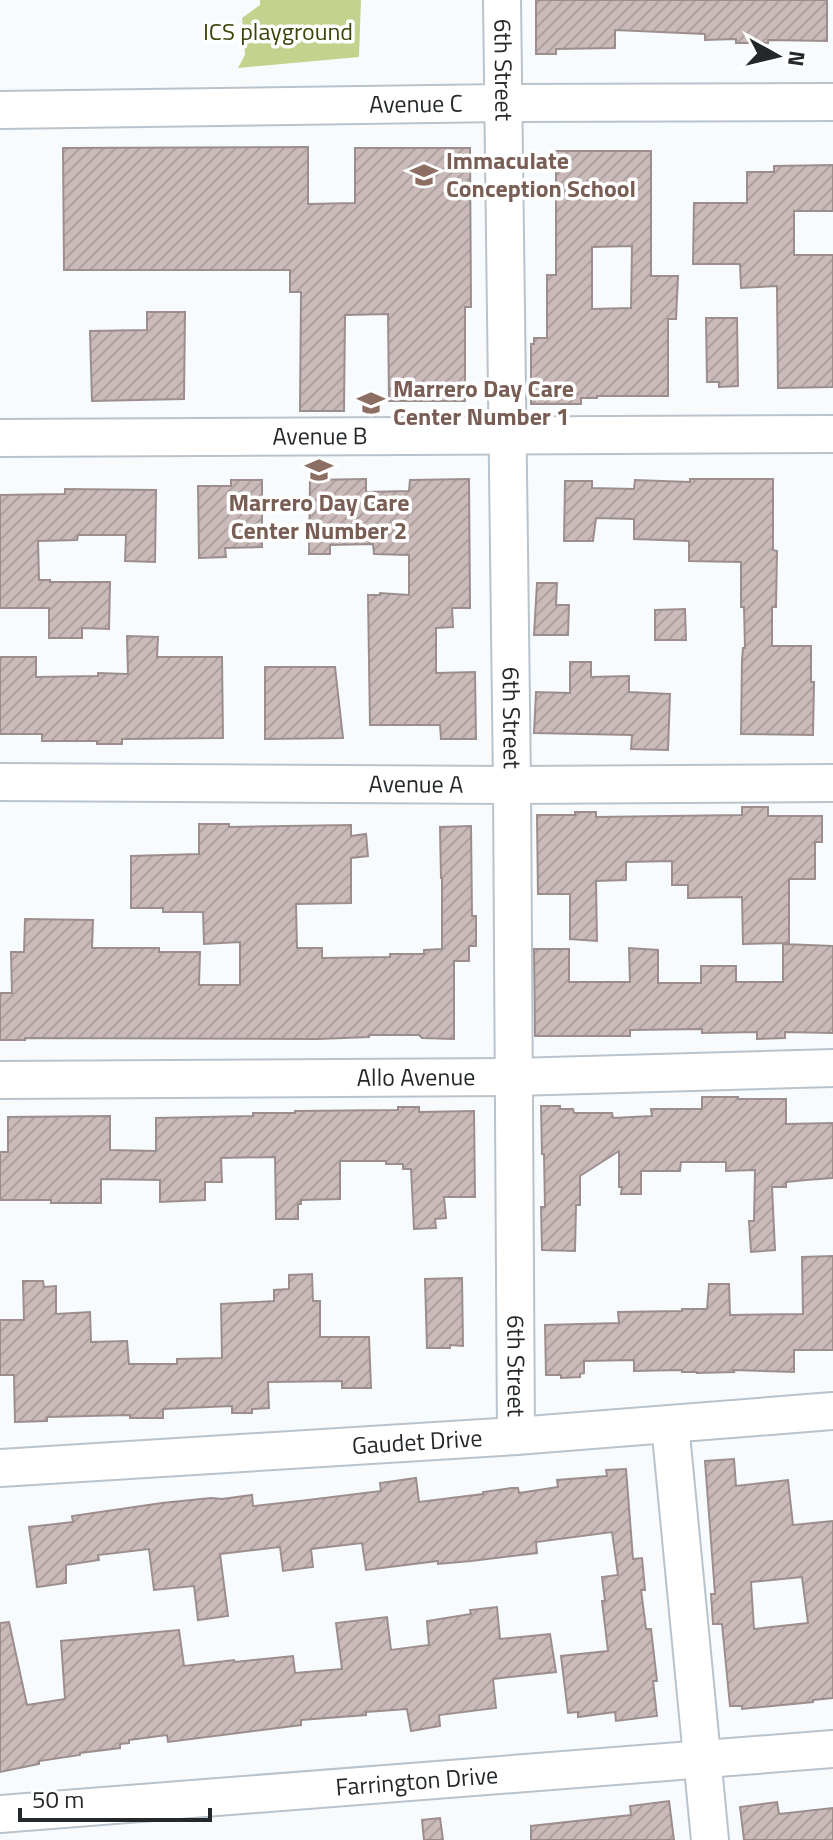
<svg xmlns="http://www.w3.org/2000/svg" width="833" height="1840" font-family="'Titillium Web',sans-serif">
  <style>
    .park { fill: #c3d28c }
    .building { fill: url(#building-hatch); stroke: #9c8e8d; stroke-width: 2; fill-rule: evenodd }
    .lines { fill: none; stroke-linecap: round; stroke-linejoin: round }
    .minor-casing { stroke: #b9c3cc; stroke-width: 40 }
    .minor { stroke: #fff; stroke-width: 36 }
    .labels { text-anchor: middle; stroke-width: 7; stroke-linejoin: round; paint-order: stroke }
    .park-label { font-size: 24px; fill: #3b4409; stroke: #fff }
    .street-label { font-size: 24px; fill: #24282b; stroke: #fff }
    .education-label { font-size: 24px; font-weight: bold; fill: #785e54; stroke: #fff; text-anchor: start }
  </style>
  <defs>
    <pattern id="building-hatch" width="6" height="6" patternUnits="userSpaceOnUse" patternTransform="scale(2)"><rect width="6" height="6" fill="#cabbba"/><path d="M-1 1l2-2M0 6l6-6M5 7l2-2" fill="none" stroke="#ada1a0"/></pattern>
  </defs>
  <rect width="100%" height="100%" fill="#f7fbfe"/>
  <path class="park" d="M260,0H361L359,57L238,68L245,55L242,18L260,5Z"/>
  <path class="building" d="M536,0H827V41L768,40V43H736V39L705,40V34L615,30V48L556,49V54H536Z
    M308,147V204L355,203V148H470L471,307H465V401H389L388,314L345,315L344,411H300L301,292H290V270H64L63,148Z
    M556,151H651V276H678L676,319H668V396H597V398H581V404H531V344H534V338H547V275H556ZM632,246L631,308L592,309V247Z
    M833,165V211H794V255H833V387L778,388L777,286L741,288L740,264H693L694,203H747V172H774V166Z
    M147,312H185L184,399L92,401L90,331L147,330Z
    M706,318H737L738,386L719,387V382H707Z
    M366,479V492L409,491L410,480L469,479L470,608H452L453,627L436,628V673L475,672L476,739H441L440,725H370L368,595H380V593L409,595V555L374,554L373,544L330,545V554H309L310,480Z
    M690,479H773V550L777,551L776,607H772V646H811V682H814L813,735L741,734L742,660L743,648H745L744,607H741V562L689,561V541L634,539V519L596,518L593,541H564L565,481H592V488L634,489L635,480L690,482Z
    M231,480H262V547L225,548L226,557L199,558L198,486H231Z
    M65,489L156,490L155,562L125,561L126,535H78L77,540L38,541L39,580H50V582H110L109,629L82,628V638H49V608H0V495L65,494Z
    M537,583H557L556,605H569L568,635H534Z
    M685,609L686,640H655V610Z
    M127,636L158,637L157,657H222L223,738L122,739V744H97V741H42V734H0V657H36V677L98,676V673L128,674Z
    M570,662H591V677L629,676V692L670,694L668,750L631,749L632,735L534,733L536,692L570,693Z
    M265,667H335L343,738L265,739Z
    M742,807H768V816H822V842H815V879H789V943L743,944L742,897L688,898V885H672V861L626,862V880L596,881L597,941L570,939V894H538L537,815H575V812H596V817L742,815Z
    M199,824H229V827L351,825V836L366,834L368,856L351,858V903L296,904L297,948H322V958L390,957V954H424V950L442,949V878H441L440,827L471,826L472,916H476V946H469V961H454V1039L422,1038L419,1035H369V1037L318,1039L25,1038V1040H0V993H12L11,952H24L25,919L93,920L92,948H159V952H200L199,985H240V942L204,944L203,912H163V908H131V856L199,854Z
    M783,944L833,946V1033L785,1032V1038L757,1039V1032L702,1033V1029L630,1030V1036H535L534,949H569V982H630L629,948L658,950V983H701V966H736V982H783Z
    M702,1097H738V1099H786V1124L833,1123V1178L806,1180L786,1182V1187H772L775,1250L751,1252L749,1221H754L755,1170L726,1171V1162H681L680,1171H641V1194H621L622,1187H619V1151L580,1176V1205H576L575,1251L542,1250L541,1207H545L544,1154H542L541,1106H560V1109H573L574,1113H612L613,1118L652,1116L651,1109H702Z
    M398,1107H419V1112L474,1111L475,1197H444L446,1218L435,1219L436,1228L414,1229L411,1169H403V1164H386V1161H340V1199L301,1200V1204H298V1219H276L275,1157L221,1158L222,1182H205V1200L160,1202V1180L101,1179V1203H51V1200H0V1152H8V1117L110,1116V1150L156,1151V1118L253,1116V1113H295V1111L398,1110Z
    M833,1256V1350H794V1372L733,1370L734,1372L697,1373V1372H682V1370L634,1371V1360L584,1361V1373L580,1374V1377L561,1378V1375H546L545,1325L619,1323L618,1312L682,1311V1309H707L709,1284H729L730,1315L803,1314L802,1257Z
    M312,1274L313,1301H320V1337H369L371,1388H342V1381L268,1382L269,1408L252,1409V1413H232V1406L163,1409V1418H130V1415L47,1417V1421L15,1422L14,1375H0V1320H24L23,1281H43L44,1287L56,1286V1314L90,1312L91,1342L127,1341L129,1364H177V1359L222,1358L221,1304L274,1301V1290L289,1289V1275Z
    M462,1278L463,1346L450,1345V1348H427L425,1279Z
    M734,1459L736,1486L788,1480L793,1525L833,1521V1698L813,1700V1702L742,1709V1706H730L722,1624H713L711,1594H715L705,1461ZM802,1577L808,1623L754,1629L751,1582Z
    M626,1469L633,1559L642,1558L645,1590H641L646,1629H651L657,1681H653L657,1716L616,1721L615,1712L578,1717V1712L568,1713L561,1656L608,1651L602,1601H605L602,1577L618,1575L612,1532L536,1542L537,1553L471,1561L438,1564V1561L366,1570L362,1543L311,1549L313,1567L283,1571L280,1547L220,1554L228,1616L198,1620L194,1586L154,1590L149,1549L98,1555L99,1560L66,1565V1583L37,1587L29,1527L73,1522L72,1516L162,1503L211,1498L222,1499L252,1495L253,1506L308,1500L381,1491L380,1483L416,1478L419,1502L483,1494V1492L511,1488H518L519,1493L558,1487L557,1480L607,1476L606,1470Z
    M497,1607L500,1639L550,1634L556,1672L493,1679L496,1708L439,1715L440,1726L411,1731L407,1709L366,1712V1715L301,1720V1725L168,1742L167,1735L129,1740V1743L120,1744V1748L80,1753V1755L39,1761V1764L0,1772V1623L9,1622L27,1705L65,1699L61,1641L179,1630L184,1666L234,1660L235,1662L293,1656L295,1673L342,1669L336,1623L387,1617L391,1650L429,1645L427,1621L471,1614L470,1610Z
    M669,1801L674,1840H531V1826L631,1815L630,1806Z
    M777,1802L779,1814L833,1808V1840H744L740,1807Z
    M440,1818L443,1840H424L422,1820Z"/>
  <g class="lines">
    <g class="minor-casing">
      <g id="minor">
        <path id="s1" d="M502,0L512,785L516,1436"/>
        <path id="s2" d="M0,110L503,103L833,102"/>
        <path id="s3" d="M0,438L833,434"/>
        <path id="s4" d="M0,782L512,785L833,783"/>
        <path id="s5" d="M0,1080L514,1077L833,1068"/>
        <path d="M670,1424L710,1840"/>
        <path id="s6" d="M0,1468L516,1436L833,1411"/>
        <path id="s7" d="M0,1814L833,1749"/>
      </g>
    </g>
    <use href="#minor" class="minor"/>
  </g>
  <defs>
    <g id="school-bare" transform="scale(2.16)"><path d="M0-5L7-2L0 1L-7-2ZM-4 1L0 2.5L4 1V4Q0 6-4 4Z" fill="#8d6e63" stroke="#fff" stroke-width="2.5" paint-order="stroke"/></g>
  </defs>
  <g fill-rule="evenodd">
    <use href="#school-bare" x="424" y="175"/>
    <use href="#school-bare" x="371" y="403"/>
    <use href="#school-bare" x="319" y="470"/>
  </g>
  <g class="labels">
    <g class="park-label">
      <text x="278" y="40">ICS playground</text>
    </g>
    <g class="street-label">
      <text dy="8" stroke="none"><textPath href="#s1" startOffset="70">6th Street</textPath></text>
      <text dy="8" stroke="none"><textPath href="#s2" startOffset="416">Avenue C</textPath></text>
      <text dy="8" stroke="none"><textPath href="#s3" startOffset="320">Avenue B</textPath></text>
      <text dy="8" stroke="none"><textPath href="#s1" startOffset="718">6th Street</textPath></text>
      <text dy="8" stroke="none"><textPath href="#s4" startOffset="416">Avenue A</textPath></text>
      <text dy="8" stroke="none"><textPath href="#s5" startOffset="416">Allo Avenue</textPath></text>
      <text dy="8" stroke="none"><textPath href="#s1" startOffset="1366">6th Street</textPath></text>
      <text dy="8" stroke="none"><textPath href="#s6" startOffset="418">Gaudet Drive</textPath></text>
      <text dy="8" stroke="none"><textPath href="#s7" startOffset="418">Farrington Drive</textPath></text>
    </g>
    <g class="education-label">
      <text x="446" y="169">Immaculate<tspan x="446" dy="28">Conception School</tspan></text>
      <text x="393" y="397">Marrero Day Care<tspan x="393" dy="28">Center Number 1</tspan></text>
      <text x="319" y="511" text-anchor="middle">Marrero Day Care<tspan x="319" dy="28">Center Number 2</tspan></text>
    </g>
  </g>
  <g transform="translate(777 56) rotate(98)" stroke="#ffffff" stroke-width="6" paint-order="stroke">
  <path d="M0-6L14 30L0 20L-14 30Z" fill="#24282b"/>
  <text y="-12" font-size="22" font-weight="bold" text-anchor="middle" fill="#24282b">N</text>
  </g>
  <path d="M20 1808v12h190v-12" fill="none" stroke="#24282b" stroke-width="4"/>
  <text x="32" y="1808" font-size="24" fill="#24282b" stroke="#ffffff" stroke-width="6" paint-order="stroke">50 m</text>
</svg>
